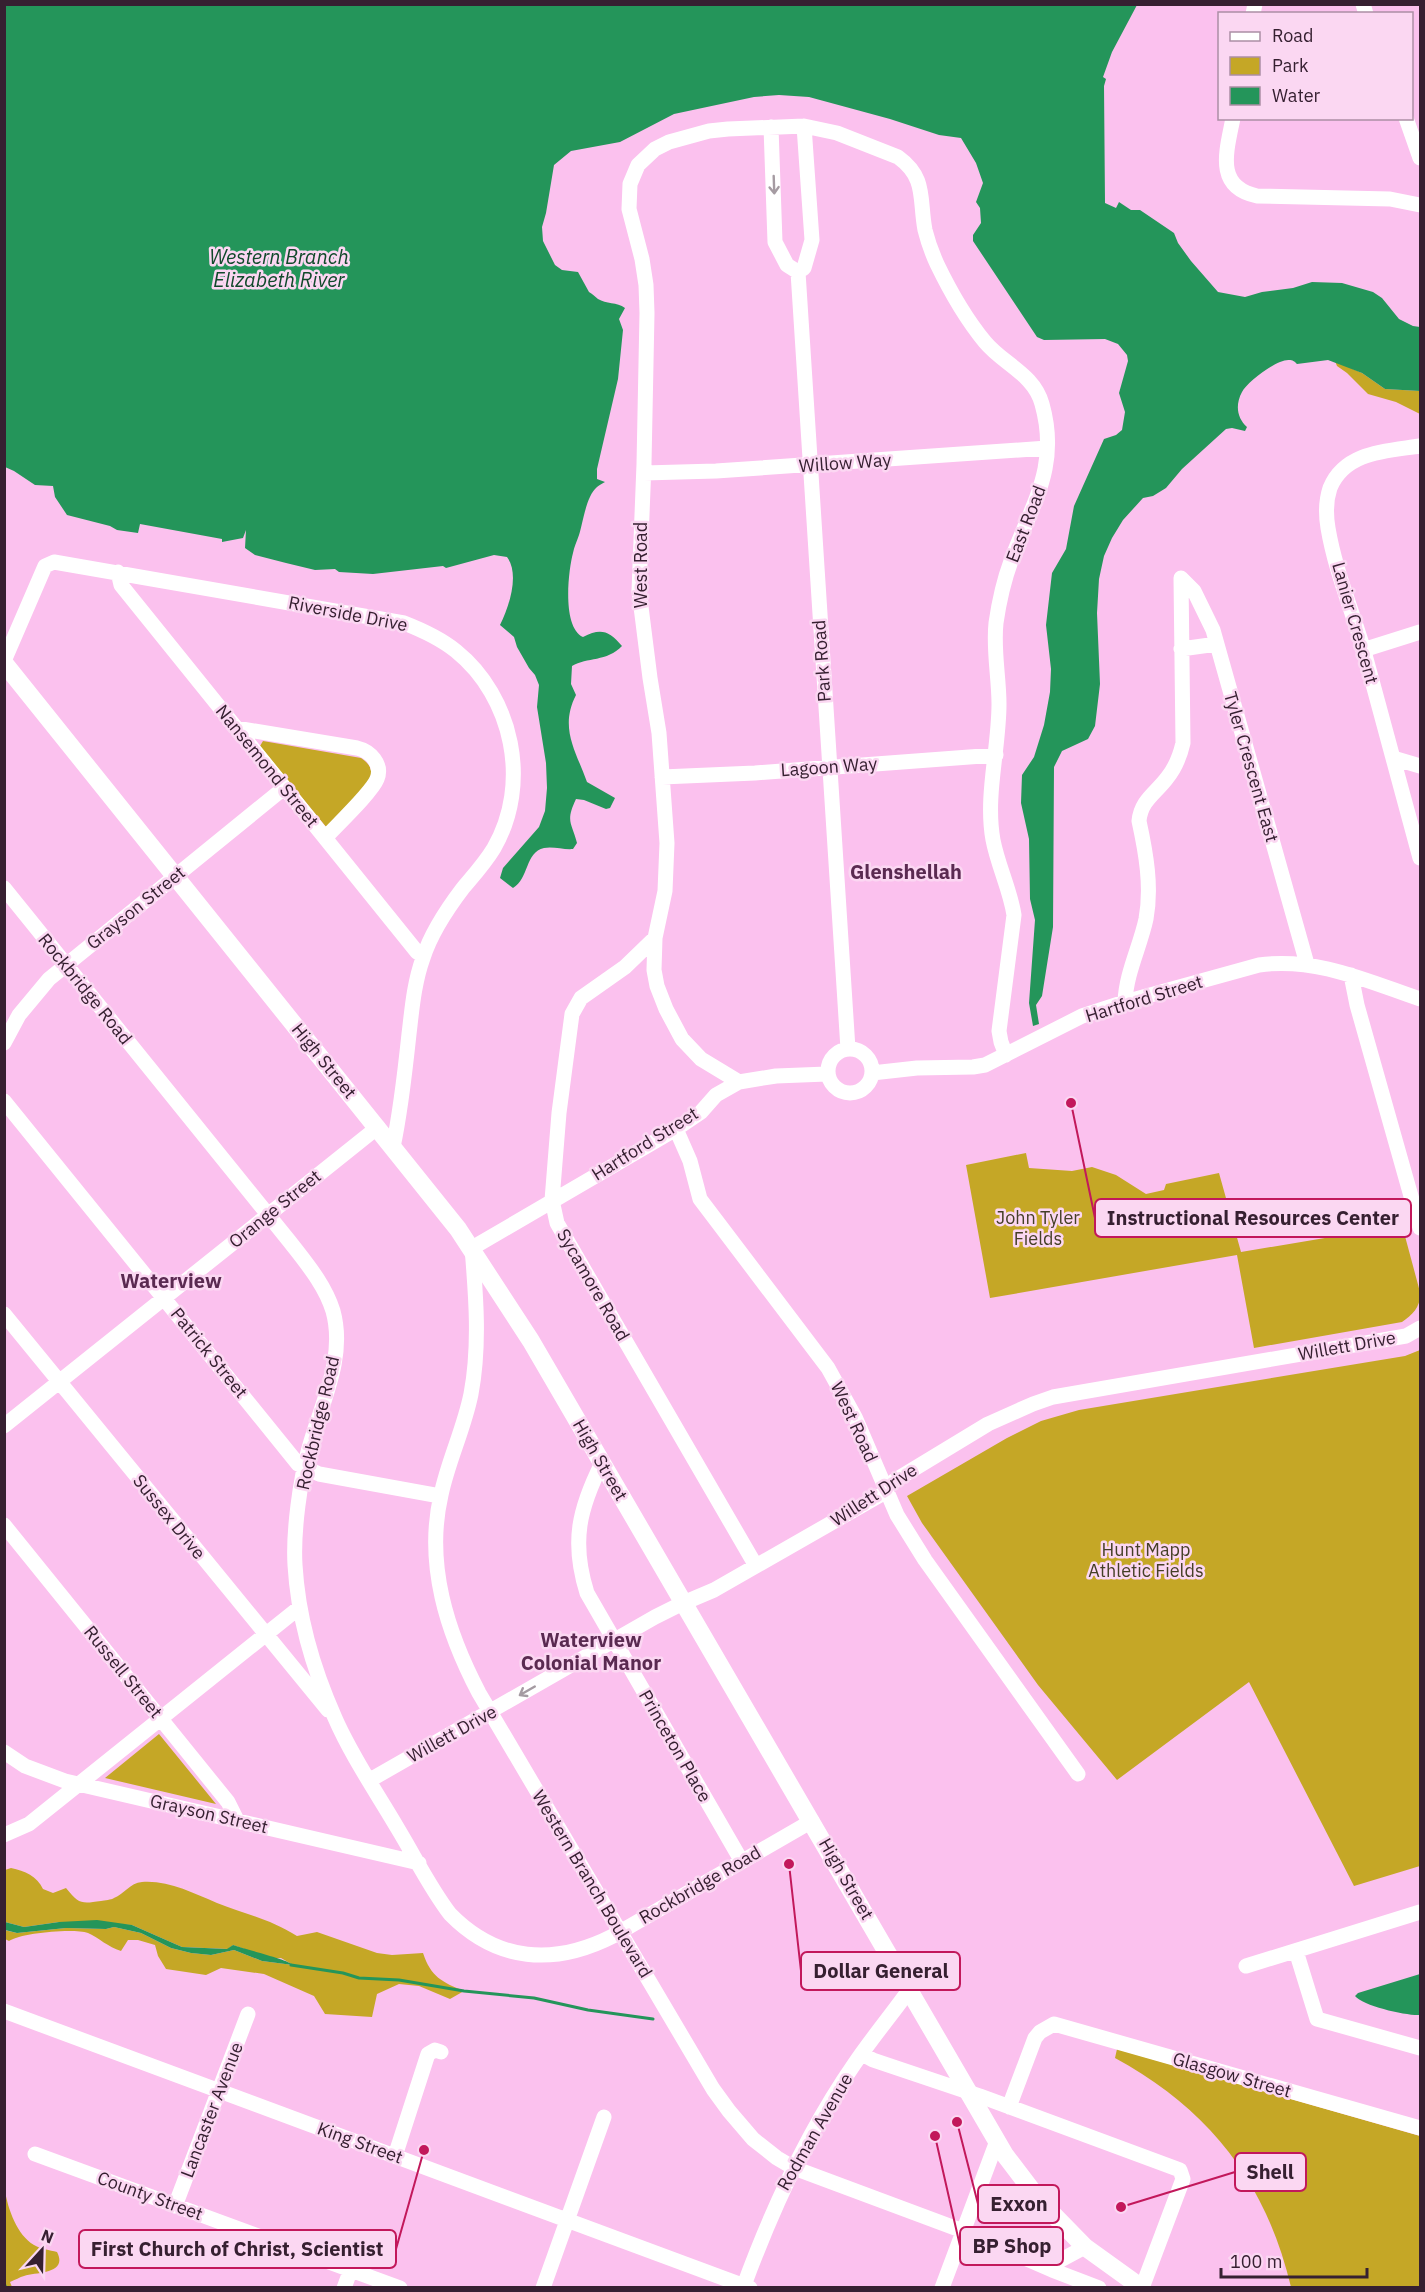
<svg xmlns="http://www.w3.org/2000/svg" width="1425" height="2292" font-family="'IBM Plex Sans',sans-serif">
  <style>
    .green { fill: #c5a726 }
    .water { fill: #24955a }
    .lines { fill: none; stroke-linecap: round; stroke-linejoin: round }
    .stream { stroke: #24955a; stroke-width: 3 }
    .minor { stroke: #fff; stroke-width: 15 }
    .major { stroke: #fff; stroke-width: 18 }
    .oneway { stroke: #a59ba2 }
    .labels { text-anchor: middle; stroke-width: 5; stroke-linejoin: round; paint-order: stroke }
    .street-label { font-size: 18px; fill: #362031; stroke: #fbd7f2 }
    .park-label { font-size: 18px; fill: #453f26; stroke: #fbd7f2 }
    .water-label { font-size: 20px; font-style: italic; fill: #10492a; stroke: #fbd7f2 }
    .neighbourhood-label { font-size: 20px; font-weight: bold; fill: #5a2a51; stroke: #fbd7f2 }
    .leader { fill: none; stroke: #c2185b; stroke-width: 2 }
    .callout-dot { fill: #c2185b; stroke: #fbd7f2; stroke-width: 2 }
    .callout { fill: #fbd7f2; stroke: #c2185b; stroke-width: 2 }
    .callout-label { font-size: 20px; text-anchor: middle; font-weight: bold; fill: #362031 }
  </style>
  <rect width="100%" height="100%" fill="#fbc1ee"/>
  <path class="green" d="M1335,361L1362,373L1385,389L1420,391V414L1396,402L1368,394L1347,373L1337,366Z
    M263,741L361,758C371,765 373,770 370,782L327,828L260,746Z
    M1026,1153L1029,1168L1072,1171L1092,1167L1116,1175L1146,1194L1164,1190L1166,1184L1219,1173L1241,1252L1402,1225L1420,1292C1421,1307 1413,1314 1402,1322L1254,1348L1237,1255L990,1298L966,1165Z
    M1420,1350V1866L1354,1886L1249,1682L1117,1780L1038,1685L922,1523L907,1496L1007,1438L1041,1421L1079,1410L1405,1356Z
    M159,1734L216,1804L105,1778Z
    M11,1868C25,1871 37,1876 43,1889L53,1893L66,1888C79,1904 81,1904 101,1901C105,1900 111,1900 114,1898C124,1894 130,1883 142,1882C168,1880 193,1893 217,1903C245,1914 270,1919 297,1936L317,1932L377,1953L392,1955L423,1953C431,1977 442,1982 464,1991L450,1999L419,1986L399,1984L377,1994L372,2017L325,2014L314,1996L264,1974L221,1968L206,1975L166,1969L158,1956L155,1945L138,1940H128L121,1951C108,1947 99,1938 88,1933C73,1928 21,1933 9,1941L5,1939L4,1930L17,1933L66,1928L106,1929L114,1927L141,1933L171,1948L191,1953L211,1955L234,1950L262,1961L293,1965L281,1958L273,1959L233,1945L228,1949L182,1947L132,1925L59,1922L24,1927L5,1922V1870Z
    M1117,2049L1420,2136V2287H1291C1266,2182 1209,2109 1115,2058Z
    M5,2191C8,2209 17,2235 34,2245C40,2249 50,2250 57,2252C68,2274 38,2272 24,2276C20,2277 15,2280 10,2282L12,2287H5Z"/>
  <path class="water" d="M4,5H1137L1112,52L1103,77L1106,79L1104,86L1105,203L1116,208L1119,202L1131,210H1140L1174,233L1178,243L1191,261L1218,292L1245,297L1262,292L1293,288L1312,282L1342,283L1373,292L1382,298L1399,319L1413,326L1420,327V391L1385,389L1362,373L1328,360L1297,364C1294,361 1293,360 1289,360C1277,359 1247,382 1242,392C1235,405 1237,418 1247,427L1245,431L1232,428L1226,429L1182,469L1166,488L1153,496L1143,498L1123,520L1112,538L1104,556L1099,579L1097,613L1100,684L1095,726L1088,739L1062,751L1054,767L1053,927L1042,996L1036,1005L1039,1024L1033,1026L1029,1003L1035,920L1030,899L1029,839L1021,803L1022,775L1034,757L1044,725L1050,692L1051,669L1046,625L1052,573L1066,549L1074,506L1104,439L1116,435L1122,430L1125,412L1119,393L1128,361L1127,355L1118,344L1105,339L1044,340L1037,337L973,241V235L981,223L980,208L976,202L983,183L976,163L961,138L939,135L890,119L809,97L779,95L754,97L674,114L620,142L571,151L554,165L546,213L542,227L543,241L555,265L562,270L578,272L589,292C593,294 595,297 598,299C606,304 617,302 625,308L619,319L623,330L618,379L597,469V479L605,482C602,484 599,485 597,487C586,496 583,523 579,535C577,541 574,547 573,553C568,572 562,627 583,637C600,628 609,630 622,646C607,662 587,657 572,666L571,684L576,695C559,728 576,751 587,782L615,798L610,808L606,809L584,800L576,799C565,822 572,823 577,843L573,849C564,850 553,846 544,848C525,852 529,879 513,888L500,878L503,868L539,827L545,811L547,788L546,763L537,707L539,685L535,675L529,668L517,647L514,637L500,625C509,607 520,574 507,557L494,555L446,568L443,566L373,574L339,572L335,569L315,570L286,563L255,555L245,548L246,530L243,538L222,542V539L140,524L138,533L117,530L110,526L67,515L55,497L53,486L35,485L14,471L5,467Z
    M97,1920L132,1925L182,1947L227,1949L233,1945C244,1949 289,1960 293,1965L262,1961L234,1950L211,1955L191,1953L171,1948L141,1933L114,1927L106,1929L66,1928L17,1933L5,1930V1922L24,1927L59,1922Z
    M1420,1974V2015C1407,2016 1363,2006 1355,1996L1358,1993Z"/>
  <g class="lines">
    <path class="stream" d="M291,1965L343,1973L359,1978L399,1980L464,1991L534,1998L588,2010L653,2019
      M4,2283L6,2288"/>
    <path class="minor" d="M1363,4L1366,14
      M1253,14L1255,4
      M1233,118C1227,150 1214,187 1257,196L1390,199L1420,205
      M1406,118L1420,158
      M804,126L812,240L804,268L798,272L848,1049
      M771,127L775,242L787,265L798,272
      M1420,446C1388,451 1345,451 1330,488C1326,500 1326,516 1328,528C1335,570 1352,610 1364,651C1383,720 1401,789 1420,858
      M644,473L716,471L1047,448
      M118,572L121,585L417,952L423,956
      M1181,578L1194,591L1213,630L1307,964
      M1181,649L1217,644
      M1363,650L1420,632
      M4,661L45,566L54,562L404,623C422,630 440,638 456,651C513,697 531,784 494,848C485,863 474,875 463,888C447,909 431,933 423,958C414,983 412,1009 409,1034C405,1072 401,1110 393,1147
      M236,728L357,748C370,751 383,764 377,779C372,792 336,826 325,838
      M1393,758L1420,766
      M662,777L755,773L996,755
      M4,888L290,1242C307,1264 325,1285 333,1311C346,1358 321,1404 309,1448C300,1480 293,1532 295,1565C298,1617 314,1671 335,1718C352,1757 377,1793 398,1829C415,1857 430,1888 450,1914C497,1962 554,1966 613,1936L812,1821
      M655,938L625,967L581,998L572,1014L559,1113L552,1200L557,1223L756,1566
      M1351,975L1357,1005L1420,1228
      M1125,1002C1126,973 1140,947 1146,919C1152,887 1146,853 1139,821C1141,800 1156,793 1167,778C1176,767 1180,756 1183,743L1181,578
      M4,1043L19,1015L49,979L284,788
      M828 1071a22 22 0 1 1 44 0a22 22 0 1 1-44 0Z
      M872,1073L917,1068L973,1067L985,1065L1082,1016L1125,1002L1259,965C1316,957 1367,981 1420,999
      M827,1074L776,1076L739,1082L716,1095L701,1112L676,1129L472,1248C476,1296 480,1347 471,1394C464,1429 448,1461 441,1495C425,1564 447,1632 479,1693L713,2089L729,2111L753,2139L777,2158L794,2168L963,2231L1052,2270L1099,2288
      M739,1082L701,1059L682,1039L666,1009L657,986L654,970L655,938L665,891L667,843L659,733L650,678L639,591L644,464L647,313L646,285L642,259L629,209L630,184L638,165L655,149L669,142L709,131L728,129L804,126L837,133L898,157C927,178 919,199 925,230C928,242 932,253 937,264C950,291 966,319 985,342C1003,364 1034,374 1042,404C1060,468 1031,505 1011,561C1004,580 999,602 996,623C993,650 999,677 999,704C999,749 985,796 993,840C998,866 1010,889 1014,915L999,1031L1001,1042L1006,1055
      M4,1101L298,1464L319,1474L440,1496
      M676,1129L690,1161L700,1199L828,1368L855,1417L897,1515L925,1560L1078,1774
      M4,1314L328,1710
      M4,1426L378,1127
      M602,1463C579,1509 571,1542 587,1593L741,1860
      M4,1525L228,1802L237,1820
      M4,1752L25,1766L65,1781L419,1863
      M370,1780L655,1617L681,1604L714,1590L882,1494L894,1481L988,1424L1033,1404L1053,1397L1406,1336L1420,1328
      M4,1835L29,1824L300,1607
      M1296,1951L1317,2019L1420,2048
      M1246,1966L1420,1912
      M4,2011L750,2288
      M862,2054L873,2060L980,2096L1180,2170L1183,2179L1142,2288
      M1009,2107L1035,2038L1040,2032L1054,2024L1420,2128
      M35,2154L400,2288
      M395,2156L428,2054L435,2050L441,2052
      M175,2206L248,2014
      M1038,2260L1059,2261L1085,2247
      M344,2288L351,2269
      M543,2288L604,2117
      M743,2288C772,2209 807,2132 855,2063C872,2038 892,2014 910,1989
      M942,2288L997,2141"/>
    <path class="major" d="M4,663L458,1229L531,1341L1005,2155L1040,2201L1085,2247L1142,2288"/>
  </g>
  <defs><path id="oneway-shaft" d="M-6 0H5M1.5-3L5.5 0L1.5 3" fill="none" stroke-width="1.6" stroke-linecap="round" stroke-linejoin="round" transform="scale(1.5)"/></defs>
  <g class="oneway">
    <use href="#oneway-shaft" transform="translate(774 185) rotate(88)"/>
    <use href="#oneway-shaft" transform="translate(527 1691) rotate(150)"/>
  </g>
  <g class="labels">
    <g class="street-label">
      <text transform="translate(845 463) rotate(-4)" y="6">Willow Way</text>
      <text transform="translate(1026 524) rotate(-69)" y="6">East Road</text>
      <text transform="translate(641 565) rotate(-90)" y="6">West Road</text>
      <text transform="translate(348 614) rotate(11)" y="6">Riverside Drive</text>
      <text transform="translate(1355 623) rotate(74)" y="6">Lanier Crescent</text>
      <text transform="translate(822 661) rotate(-94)" y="6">Park Road</text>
      <text transform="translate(267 766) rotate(51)" y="6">Nansemond Street</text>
      <text transform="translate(829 767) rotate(-4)" y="6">Lagoon Way</text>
      <text transform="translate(1251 767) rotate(74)" y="6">Tyler Crescent East</text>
      <text transform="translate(136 908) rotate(-39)" y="6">Grayson Street</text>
      <text transform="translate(85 989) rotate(51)" y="6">Rockbridge Road</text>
      <text transform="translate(1144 999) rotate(-17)" y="6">Hartford Street</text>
      <text transform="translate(324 1061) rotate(51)" y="6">High Street</text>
      <text transform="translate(645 1144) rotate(-32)" y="6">Hartford Street</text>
      <text transform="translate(275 1209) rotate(-39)" y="6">Orange Street</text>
      <text transform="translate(593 1285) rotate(60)" y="6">Sycamore Road</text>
      <text transform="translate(1347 1346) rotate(-10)" y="6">Willett Drive</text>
      <text transform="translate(209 1353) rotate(51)" y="6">Patrick Street</text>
      <text transform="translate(854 1422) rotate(65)" y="6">West Road</text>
      <text transform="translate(318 1423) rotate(-77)" y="6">Rockbridge Road</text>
      <text transform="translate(600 1460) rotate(60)" y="6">High Street</text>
      <text transform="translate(874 1495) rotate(-33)" y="6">Willett Drive</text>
      <text transform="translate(169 1517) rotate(51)" y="6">Sussex Drive</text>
      <text transform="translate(123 1672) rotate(51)" y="6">Russell Street</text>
      <text transform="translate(452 1734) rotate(-29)" y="6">Willett Drive</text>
      <text transform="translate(675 1746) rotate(60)" y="6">Princeton Place</text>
      <text transform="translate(209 1814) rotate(13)" y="6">Grayson Street</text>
      <text transform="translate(846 1879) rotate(60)" y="6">High Street</text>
      <text transform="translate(592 1884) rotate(59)" y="6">Western Branch Boulevard</text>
      <text transform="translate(700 1885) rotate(-30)" y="6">Rockbridge Road</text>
      <text transform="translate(1232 2075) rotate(16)" y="6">Glasgow Street</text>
      <text transform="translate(212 2110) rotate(-69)" y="6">Lancaster Avenue</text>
      <text transform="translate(815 2132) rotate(-60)" y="6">Rodman Avenue</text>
      <text transform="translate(360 2143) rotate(20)" y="6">King Street</text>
      <text transform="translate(150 2196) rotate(20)" y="6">County Street</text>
    </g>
    <g class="park-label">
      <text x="1038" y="1224">John Tyler<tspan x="1038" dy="21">Fields</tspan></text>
      <text x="1146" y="1556">Hunt Mapp<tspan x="1146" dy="21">Athletic Fields</tspan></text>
    </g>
    <g class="water-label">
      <text x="279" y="264">Western Branch<tspan x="279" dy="23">Elizabeth River</tspan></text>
    </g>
    <g class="neighbourhood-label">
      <text x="906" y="879">Glenshellah</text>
      <text x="171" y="1288">Waterview</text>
      <text x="591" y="1647">Waterview<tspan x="591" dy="23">Colonial Manor</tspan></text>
    </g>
  </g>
  <path class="leader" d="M1071 1103L1095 1218M789 1864L801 1971M1121 2207L1235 2172M957 2122L978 2204M935 2136L960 2246M424 2150L396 2249"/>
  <g class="callout-dot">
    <circle cx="1071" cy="1103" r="6"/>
    <circle cx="789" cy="1864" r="6"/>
    <circle cx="1121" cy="2207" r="6"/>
    <circle cx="957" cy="2122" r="6"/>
    <circle cx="935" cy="2136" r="6"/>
    <circle cx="424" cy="2150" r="6"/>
  </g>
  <g class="callout">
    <rect x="1095" y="1199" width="316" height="38" rx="6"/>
    <rect x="801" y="1952" width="159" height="38" rx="6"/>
    <rect x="1235" y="2153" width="71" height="38" rx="6"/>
    <rect x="978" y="2185" width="81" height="38" rx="6"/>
    <rect x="960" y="2227" width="103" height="38" rx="6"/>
    <rect x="79" y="2230" width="317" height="38" rx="6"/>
  </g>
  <g class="callout-label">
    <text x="1253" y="1225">Instructional Resources Center</text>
    <text x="881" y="1978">Dollar General</text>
    <text x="1270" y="2179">Shell</text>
    <text x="1019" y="2211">Exxon</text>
    <text x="1012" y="2253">BP Shop</text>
    <text x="237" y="2256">First Church of Christ, Scientist</text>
  </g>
  <rect width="1425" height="2292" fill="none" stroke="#362031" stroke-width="12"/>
  <rect x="1218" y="12" width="195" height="108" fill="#fbd7f2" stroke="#ac8ea5" stroke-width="1.5"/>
  <rect x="1230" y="32" width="30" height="9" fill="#ffffff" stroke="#ac8ea5" stroke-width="1.5"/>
  <text x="1272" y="42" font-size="18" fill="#362031">Road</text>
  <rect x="1230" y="57" width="30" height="18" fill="#c5a726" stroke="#ac8ea5" stroke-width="1.5"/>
  <text x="1272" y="72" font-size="18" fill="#362031">Park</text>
  <rect x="1230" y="87" width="30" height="18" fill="#24955a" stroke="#ac8ea5" stroke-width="1.5"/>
  <text x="1272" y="102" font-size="18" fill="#362031">Water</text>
  <g transform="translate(42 2250) rotate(22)" stroke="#fbd7f2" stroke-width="4.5" paint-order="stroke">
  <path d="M0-4.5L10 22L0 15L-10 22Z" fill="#362031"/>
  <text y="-9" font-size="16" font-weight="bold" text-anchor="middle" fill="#362031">N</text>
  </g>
  <path d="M1221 2268v9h146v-9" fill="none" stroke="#362031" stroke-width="3"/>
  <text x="1230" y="2268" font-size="18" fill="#362031" stroke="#fbd7f2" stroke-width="4.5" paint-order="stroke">100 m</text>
</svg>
